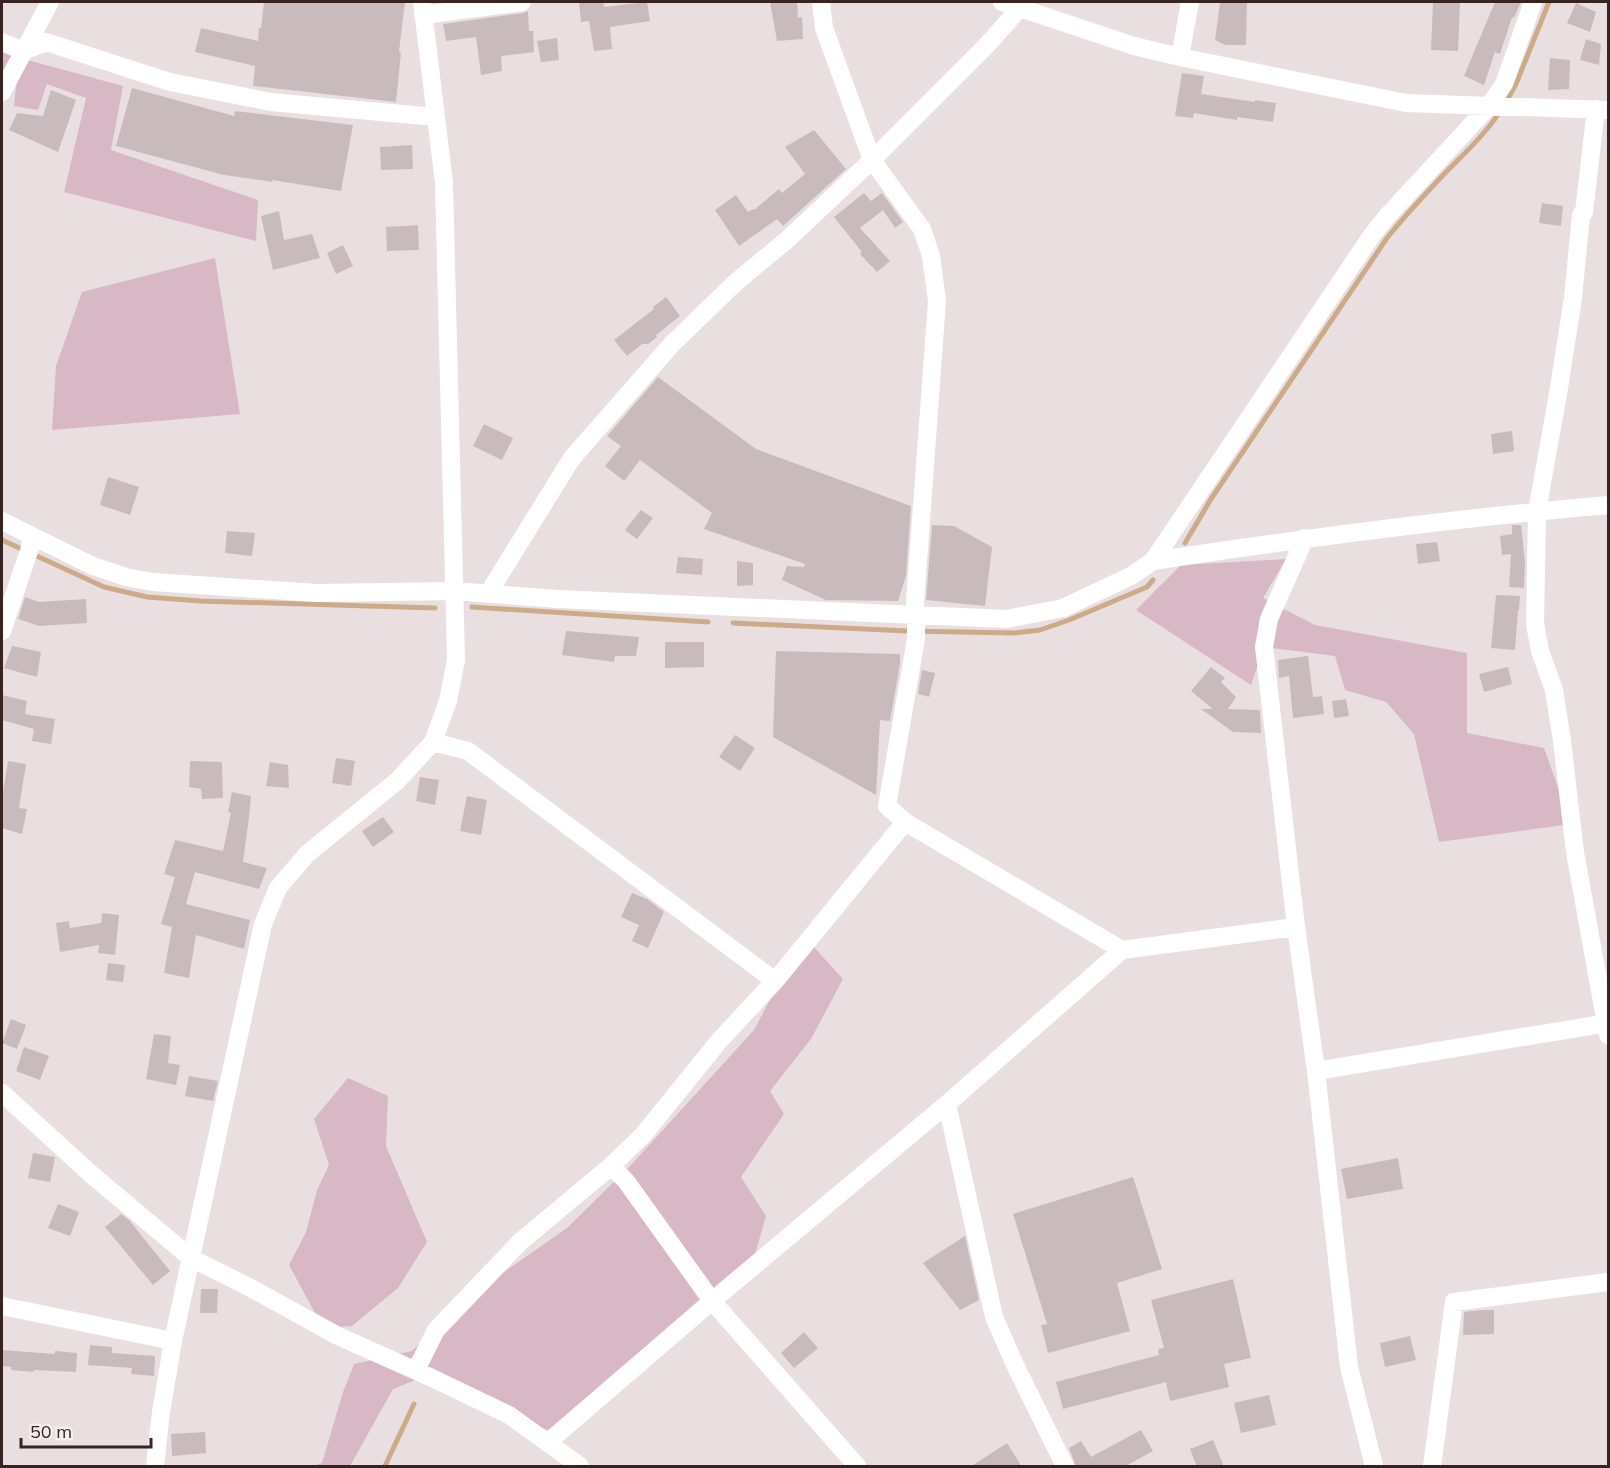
<svg xmlns="http://www.w3.org/2000/svg" width="1610" height="1468" font-family="Mulish,sans-serif">
  <style>
    .green { fill: #d9b8c5 }
    .lines { fill: none; stroke-linecap: round; stroke-linejoin: round }
    .stream { stroke: #ccab89; stroke-width: 5 }
    .building { fill: #c9bbbd }
    .minor { stroke: #fff; stroke-width: 18 }
  </style>
  <rect width="100%" height="100%" fill="#e9dfe0"/>
  <path class="green" d="M2,50L20,58L123,86L111,150L258,200L256,241L64,192L86,98L47,84L38,110L14,106L19,60L2,92Z
    M215,258L240,414L52,430L56,366L82,292Z
    M1286,559L1263,598L1315,625L1467,653V733L1544,748L1571,824L1439,842L1414,734L1386,702L1345,690L1335,656L1264,647L1251,685L1136,610L1181,565Z
    M813,946L843,979L811,1039L770,1091L784,1114L741,1177L766,1216L751,1268L556,1435L438,1371L393,1389L350,1466H312L322,1463L343,1392L354,1364L412,1351L467,1298L567,1228L630,1166L754,1030L788,965Z
    M348,1078L388,1096L386,1146L427,1242L398,1288L352,1326L323,1328L289,1265L306,1232L317,1190L329,1165L314,1119Z"/>
  <g class="lines">
    <path class="stream" d="M1506,102L1516,84L1549,2
      M2,540L104,587L147,597L200,601L435,608
      M1185,543L1211,499L1387,238C1406,214 1427,192 1449,169C1467,151 1487,132 1501,110
      M472,607L708,622
      M733,623L907,631L1014,633L1040,630L1069,620L1147,587L1153,580
      M385,1466L414,1404"/>
  </g>
  <path class="building" d="M264,2H405L399,52L401,53L396,102L253,86L255,66L195,52L201,28L258,41L259,28H261Z
    M579,2H603L604,7L647,2L650,21L610,27L612,49L594,51L589,21L581,22Z
    M770,2H797L798,18L802,17L803,39L777,41Z
    M1220,2H1247L1246,45H1225L1215,40Z
    M1433,2H1460L1458,51L1431,50Z
    M1495,2H1521L1514,18L1512,17L1500,54L1495,52L1484,85L1464,76Z
    M1576,3L1596,12L1590,32L1567,23Z
    M528,11L529,31H533L534,52L501,56L502,71L481,75L476,37L446,41L443,24L523,13Z
    M557,38L559,60L541,62L537,41Z
    M1586,39L1601,44L1599,65L1580,60Z
    M1550,58L1570,60L1569,89L1548,90Z
    M1182,73L1204,76L1201,94L1255,102V100L1276,103L1273,122L1237,117V120L1194,113L1193,118L1175,116Z
    M132,88L234,116L235,111L353,125L341,191L272,180L273,182L224,175L116,146Z
    M51,90L76,100L58,152L9,130L17,113L43,116Z
    M814,130L846,169L783,226L777,219L739,246L715,210L736,195L748,212L753,209L754,210L779,189L782,193L805,174L785,147Z
    M412,145L413,169L381,170L380,147Z
    M864,193L871,201L882,193L903,222L895,228L883,210L860,228L890,261L877,272L860,254L862,252L834,217Z
    M1542,203L1563,206L1561,226L1539,223Z
    M279,211L284,240L312,234L320,258L273,270L261,216Z
    M418,225L419,250L387,251L386,227Z
    M343,245L353,266L336,274L327,253Z
    M666,297L680,316L656,335L657,337L648,344H642L627,356L614,340L654,309L653,307Z
    M658,377L756,449L911,506L906,576L898,601L826,600L782,580L787,566L804,567L805,564L704,529L712,513L640,460L624,481L605,466L621,446L607,436Z
    M484,424L513,438L502,460L473,446Z
    M1512,431L1514,451L1493,454L1491,434Z
    M108,477L139,487L130,515L100,505Z
    M641,510L653,518L637,539L625,530Z
    M932,525L954,526L992,547L985,606L926,600Z
    M1512,525H1521L1525,562L1524,588L1509,587L1511,554L1502,555L1500,536L1512,534Z
    M227,531L255,533L252,556L225,553Z
    M1437,542L1440,561L1418,564L1416,544Z
    M678,557L703,559L702,575L676,573Z
    M737,561L753,563V585L737,586Z
    M1496,595L1520,596L1519,610H1518L1515,650L1491,648Z
    M25,597L39,602L86,599L87,623L39,626L18,619Z
    M566,631L639,637L636,656H615L614,662L562,655Z
    M665,642H704V667L665,668Z
    M12,646L41,652L37,677L4,668Z
    M776,651L900,654V664L890,721L880,720L876,795L773,737Z
    M1308,656L1313,697L1322,696L1324,714L1293,718L1289,676L1279,678L1278,660Z
    M1211,667L1225,678L1221,682L1236,697L1228,709L1260,710L1261,733L1233,732L1201,709H1213L1191,691Z
    M1508,667L1512,684L1484,692L1479,674Z
    M922,670L935,673L929,697L918,694Z
    M2,695L27,701L25,714L55,719L51,744L32,741L34,729L2,720Z
    M1346,699L1349,716L1334,718L1332,701Z
    M735,735L755,748L740,771L719,757Z
    M336,758L355,761L351,786L332,783Z
    M8,761L26,764L19,808L27,809L22,834L2,828V799Z
    M190,761L222,762L223,798L202,799L201,789L189,787Z
    M270,762L288,765L289,788L266,786Z
    M420,777L439,780L435,805L416,801Z
    M232,792L251,796L249,817L243,862L267,868L259,889L195,872L186,904L250,920L244,949L196,935L189,978L164,973L172,927L161,924L175,877L164,874L175,840L223,851L231,813L228,812Z
    M467,796L487,800L481,835L460,831Z
    M383,817L394,832L373,847L362,831Z
    M632,893L647,899L664,912L648,948L632,941L639,925L621,917Z
    M102,913L119,915L115,955L98,953L99,945L60,952L56,923L69,921L70,928L101,923Z
    M108,963L125,965L123,982L106,980Z
    M11,1019L26,1025L17,1049L2,1043Z
    M154,1034L171,1036L168,1063L180,1065L176,1085L146,1079Z
    M24,1047L49,1056L40,1080L16,1071Z
    M189,1076L218,1081L213,1101L185,1096Z
    M33,1153L55,1157L50,1182L28,1178Z
    M1398,1158L1403,1189L1347,1199L1341,1169Z
    M1133,1177L1162,1269L1117,1283L1130,1331L1048,1353L1041,1325L1047,1324L1013,1214Z
    M58,1204L79,1212L70,1236L48,1228Z
    M121,1214L129,1220L170,1271L153,1285L105,1227Z
    M965,1236L979,1300L960,1310L923,1263Z
    M1233,1279L1251,1358L1224,1364L1229,1387L1170,1401L1166,1382L1063,1409L1056,1382L1159,1355L1158,1349L1164,1348L1151,1300Z
    M201,1289H218L217,1313H200Z
    M1480,1310H1494V1334L1463,1335L1464,1312Z
    M804,1332L818,1348L794,1368L781,1353Z
    M1410,1336L1416,1360L1385,1367L1380,1343Z
    M90,1345L112,1347V1353L155,1356L154,1376L131,1374L132,1368L88,1365Z
    M2,1350L55,1354V1351L77,1353L76,1372L34,1370L33,1372L11,1370V1367L2,1366Z
    M1269,1395L1276,1425L1241,1433L1234,1403Z
    M1141,1430L1153,1451L1124,1467H1076L1069,1448L1081,1441L1091,1457Z
    M205,1432L206,1453L172,1456L171,1434Z
    M1213,1440L1224,1467H1197L1190,1449Z
    M1007,1443L1022,1467H970Z"/>
  <g class="lines">
    <path class="minor" d="M821,2L824,28L872,160L922,229L931,256L937,301L914,616L916,623V639L887,806L905,822L1122,950
      M1002,2L1134,46L1180,57L1406,103L1607,110
      M423,15L522,2
      M2,42L23,51L46,42L170,82L271,102L436,117
      M1180,57L1190,2
      M2,92L50,2
      M1596,109L1584,212L1581,215L1573,298L1558,394L1537,511L1535,624L1540,651L1554,690L1562,741L1575,852L1608,1035
      M2,521L93,566L126,577L153,582L317,593L453,591L558,599L1006,619L1063,608L1131,576L1153,561L1372,235L1388,215L1489,106L1504,84L1533,2
      M1305,538L1269,619L1264,647L1296,927L1316,1071L1349,1367L1374,1466
      M1153,561C1305,538 1456,518 1608,505
      M490,594L494,584L572,458L672,344L735,283L788,239L872,160L986,46L1012,17L1019,6
      M2,631L29,551L32,537
      M433,742L468,751L775,981
      M1316,1071L1608,1023
      M2,1093L92,1175L191,1258L247,1286L338,1336L430,1377L509,1415L580,1466
      M947,1104L994,1317L1016,1367L1065,1466
      M611,1166L626,1181L712,1301L857,1466
      M2,1306L173,1341
      M416,1370L436,1330L520,1242L611,1166L643,1135L719,1041L775,981L905,822
      M547,1443L712,1301L947,1104L1122,950L1296,927
      M155,1466L161,1412L173,1341L263,924L278,888L307,854L397,781L433,742L448,701L456,660L444,183L422,2
      M1432,1466L1454,1302L1608,1282"/>
  </g>
  <rect width="1610" height="1468" fill="none" stroke="#382321" stroke-width="6"/>
  <path d="M21 1438v9h130v-9" fill="none" stroke="#382321" stroke-width="3"/>
  <text x="30" y="1438" font-size="18" fill="#382321" stroke="#f6eff0" stroke-width="4.5" paint-order="stroke">50 m</text>
</svg>
